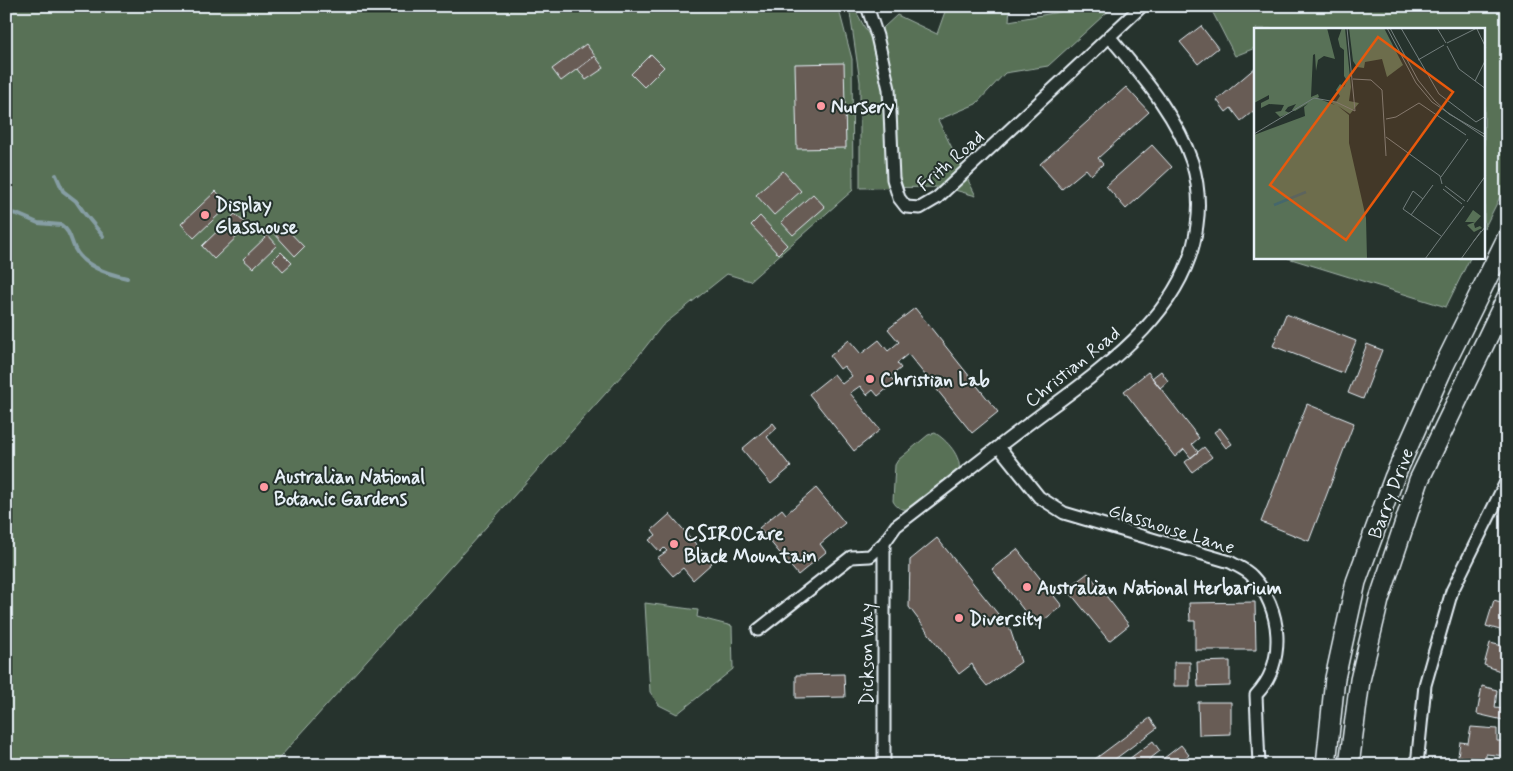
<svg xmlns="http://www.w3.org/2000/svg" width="1513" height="771" font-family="Mynerve,sans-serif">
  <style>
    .green { fill: #587157; stroke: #a0b1a8 }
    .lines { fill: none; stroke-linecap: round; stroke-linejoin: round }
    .stream { stroke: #869ea4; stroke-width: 4 }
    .building { fill: #685c55; stroke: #e8f1f8 }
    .street-casing { stroke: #e8f1f8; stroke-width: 15 }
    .primary-casing { stroke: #e8f1f8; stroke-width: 22 }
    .street { stroke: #26332d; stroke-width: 11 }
    .primary { stroke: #26332d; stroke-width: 19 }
    .poi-dot { fill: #ff9aa2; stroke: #26332d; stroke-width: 2 }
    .labels { text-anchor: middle; stroke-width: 4; stroke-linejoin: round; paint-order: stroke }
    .poi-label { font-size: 19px; font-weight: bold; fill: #e8f1f8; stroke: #26332d; text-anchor: start }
    .street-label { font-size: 19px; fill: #e8f1f8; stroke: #26332d }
    .inset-river { fill: none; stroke: #45676c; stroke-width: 2.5 }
    .inset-road { fill: none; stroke: #747f7e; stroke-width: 1 }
    .view { fill: #e8590c; fill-opacity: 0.15; stroke: #e8590c; stroke-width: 2.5 }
    .inset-edge { fill: none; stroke: #e8f1f8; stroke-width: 2.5 }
  </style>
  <rect width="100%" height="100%" fill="#26332d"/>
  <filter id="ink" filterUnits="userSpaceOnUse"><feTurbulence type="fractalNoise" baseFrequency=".02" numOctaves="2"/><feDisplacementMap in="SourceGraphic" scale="10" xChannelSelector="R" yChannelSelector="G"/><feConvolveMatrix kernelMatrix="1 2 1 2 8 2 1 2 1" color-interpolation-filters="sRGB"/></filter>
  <g filter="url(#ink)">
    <path class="green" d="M6,6H838L852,59L853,190L750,281L727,274L662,326L632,364L273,765H6Z
      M849,6H853L871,39L897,15L937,34L947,6H1010L1009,21L1070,10L1072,6H1114L1048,66L1005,73L976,104L938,120L976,196L944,187L860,188V82Z
      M1212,6H1507V183L1484,229V29H1256L1255,48L1235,56L1211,9Z
      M1288,258H1470L1446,307Z
      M935,433C947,440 962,457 959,471L911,509C903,510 897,509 893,501L895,465L898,460L928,435Z
      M645,603L698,610L697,617L732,626L733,669L677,714L659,705L650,692Z"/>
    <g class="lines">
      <path class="stream" d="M56,175L63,191L76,201L85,214L103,236
        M6,212L17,214L38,223L61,225C71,232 70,239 75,249C84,267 108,274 127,278"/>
    </g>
    <path class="building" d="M1201,26L1218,48L1198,64L1180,42Z
      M586,44L595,56L561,81L552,69Z
      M651,54L664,67L644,87L631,74Z
      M595,56L604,68L586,80L578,69Z
      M844,63L846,148L797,149L795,64Z
      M1256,67V109L1241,121L1231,108L1226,112L1217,100Z
      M1126,87L1149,112L1098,158L1103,164L1091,175L1086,169L1062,189L1040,164Z
      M1152,145L1172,167L1126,209L1106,186Z
      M783,171L801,191L774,215L756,195Z
      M216,191L229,205L194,238L181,224Z
      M813,194L825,207L793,235L781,222Z
      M235,214L248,226L214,259L202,246Z
      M760,216L787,245L778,254L751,225Z
      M282,224L304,247L295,256L273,232Z
      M268,235L277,245L253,268L243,259Z
      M281,252L292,263L283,271L273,260Z
      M915,308L998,412L972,433L908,354L897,363L901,368L890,377L895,382L878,396L873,390L867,395L860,386L850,393L880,430L854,451L809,394L834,374L842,384L852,376L844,366L840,369L830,356L849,340L861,354L879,340L888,351L899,342L888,329Z
      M1286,314L1356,341L1343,373L1273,346Z
      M1367,344L1382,350L1363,399L1348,393Z
      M1161,371L1168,381L1160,388L1152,378Z
      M1148,372L1199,438L1192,444L1198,452L1191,458L1184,449L1175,457L1124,391Z
      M1307,404L1354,423L1309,541L1261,522Z
      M773,423L777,428L767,437L791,467L771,484L742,449Z
      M1220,428L1232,444L1226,448L1214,432Z
      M1204,447L1212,457L1192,472L1185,462Z
      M816,488L845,523L820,544L826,552L798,575L759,528L782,509L786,514Z
      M670,514L712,563L693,580L683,568L673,576L657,558L667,551L664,548L660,552L649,540L656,535L652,530Z
      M937,538L1010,629L1021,662L987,686L977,674L972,664L959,674L909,607L910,560Z
      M1017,549L1062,606L1036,626L992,569Z
      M1088,573L1129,625L1109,641L1067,589Z
      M1494,600L1507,604V632L1486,626Z
      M1255,602L1256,650H1195V621H1190L1189,603Z
      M1490,643L1507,647V665L1502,664L1500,671L1484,665Z
      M1230,661V686L1198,687L1197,662Z
      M1174,662H1190V686H1174Z
      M844,674L845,697L796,698V675Z
      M1482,686L1497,690L1495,708L1505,709L1503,720L1477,714Z
      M1198,702H1231V734L1199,735Z
      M1150,718L1157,728L1107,765H1087Z
      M1471,727L1497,729V741H1507L1506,756L1486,754V759L1458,756L1460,742L1468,743Z
      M1153,741L1160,751L1142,765H1121Z
      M1181,745L1189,755L1176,765H1155Z"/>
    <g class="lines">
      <g class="street-casing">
        <path id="street" d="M867,6L877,36L889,89L893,179L899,198L906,207L920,208L937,198L1142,6
          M999,447L1039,497L1064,513L1230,562C1237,566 1247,570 1252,576C1282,607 1287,663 1256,695L1259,765
          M884,543V765
          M758,630L851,557L870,556L884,543L896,526C937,495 978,462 1019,431C1088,378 1186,320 1197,225C1200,205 1198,182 1192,162C1176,114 1140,74 1109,36
          M1417,765L1425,685L1452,591L1507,480"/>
      </g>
      <g class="primary-casing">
        <path id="primary" d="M1326,765L1335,678L1356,582L1394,478L1442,370L1507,238
          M1349,765L1360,680L1379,600L1419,480L1507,297"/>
      </g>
      <use href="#street" class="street"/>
      <use href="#primary" class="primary"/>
    </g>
  </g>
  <g class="poi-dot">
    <circle cx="821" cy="106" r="5"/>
    <circle cx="205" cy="215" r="5"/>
    <circle cx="870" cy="379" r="5"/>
    <circle cx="264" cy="487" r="5"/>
    <circle cx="674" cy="544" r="5"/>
    <circle cx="1027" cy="587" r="5"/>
    <circle cx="959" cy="618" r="5"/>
  </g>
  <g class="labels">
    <g class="poi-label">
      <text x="831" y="113">Nursery</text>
      <text x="215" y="211">Display<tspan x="215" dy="22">Glasshouse</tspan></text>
      <text x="880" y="386">Christian Lab</text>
      <text x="274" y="483">Australian National<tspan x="274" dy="22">Botanic Gardens</tspan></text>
      <text x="684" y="540">CSIROCare<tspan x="684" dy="22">Black Mountain</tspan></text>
      <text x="1037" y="594">Australian National Herbarium</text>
      <text x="969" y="625">Diversity</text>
    </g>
    <g class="street-label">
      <text transform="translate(950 160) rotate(-41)" y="7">Frith Road</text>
      <text transform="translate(1072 366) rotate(-39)" y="7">Christian Road</text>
      <text transform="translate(1390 493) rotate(-69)" y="7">Barry Drive</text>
      <text transform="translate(1172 528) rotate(17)" y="7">Glasshouse Lane</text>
      <text transform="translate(866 654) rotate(-90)" y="7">Dickson Way</text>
    </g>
  </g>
  <g transform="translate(1254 28)">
    <rect width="231" height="231" fill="#26332d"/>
    <path d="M0,0H73L81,31L70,28L64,32L62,43L61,26L59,27L57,69L64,66L65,69L41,83L38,82L42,76L34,79L31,83L36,85L26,89L21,84L27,83L30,77L15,76L7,80V75L15,71V67L0,75ZM88,0H91L97,59L95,73L105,75L96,86L84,78L95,87V115L112,190L113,231H0V107L51,88L50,79L58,72L63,70L81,77L76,74H82L86,68L82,62L86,56L90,59L93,53L90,48V22L86,19L84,11ZM95,0H130L149,37L133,49L128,31L111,34L110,40L103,39L99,33ZM219,182L227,188L220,196L221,200L226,198L228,200L220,204L213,197L221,194H211Z" fill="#587157"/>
    <path class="inset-river" d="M20,177L52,164"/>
    <path class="inset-road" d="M133,0L162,55L178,74L232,110M136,0L164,52L180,72L195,86L232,107M147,0L185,66L222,94L232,88M183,0L192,15M223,1L232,20M193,15L223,0M193,18L205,41L232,61M164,32L190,17M99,51L117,52L128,62L132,128M221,53L232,31M132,91L142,89L165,75L212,107M0,106L60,70L82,74L101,83L93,0M132,109L186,148L188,156M187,149L214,111M191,158L211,173M189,161L208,176M169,171L159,163L149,181L187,208M213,174L232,147M157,187L179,157M219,214L232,198M171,231L210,178M207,231L227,203"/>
    <path class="view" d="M124,9L199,64L92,212L16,157Z"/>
    <rect width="231" height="231" class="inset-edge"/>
  </g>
  <rect width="1513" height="771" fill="none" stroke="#26332d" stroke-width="25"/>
  <rect x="12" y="12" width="1488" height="746" fill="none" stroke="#e8f1f8" stroke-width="2" filter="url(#ink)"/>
</svg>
